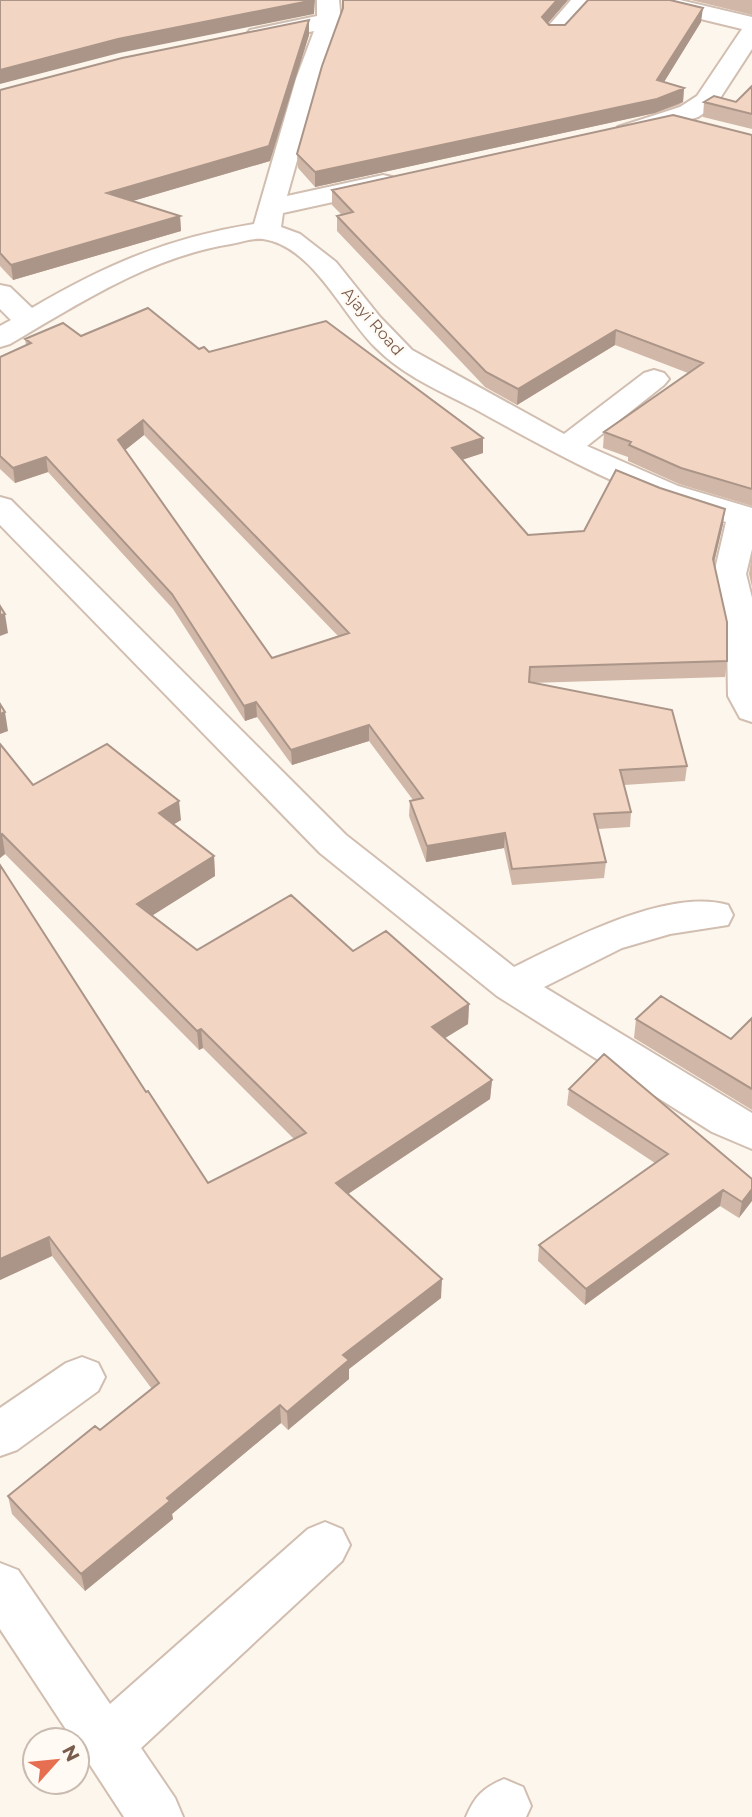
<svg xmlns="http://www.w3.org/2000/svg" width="752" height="1817" font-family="Montserrat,sans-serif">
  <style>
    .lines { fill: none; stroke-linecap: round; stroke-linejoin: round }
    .minor-casing { stroke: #d1beb0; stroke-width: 4 }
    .minor { fill: #fff; fill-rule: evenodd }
    .wall { fill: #d1b7a8; fill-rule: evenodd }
    .shaded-wall { fill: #aa9588 }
    .building { fill: #f3d5c3; stroke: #aa9588; stroke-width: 2; fill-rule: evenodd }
    .labels { text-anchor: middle; stroke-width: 5; stroke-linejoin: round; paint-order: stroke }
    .far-street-label { font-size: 16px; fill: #7a5c4d; stroke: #fffaf3 }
  </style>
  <rect width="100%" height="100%" fill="#fdf6ec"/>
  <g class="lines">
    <g class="minor-casing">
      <path id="minor" d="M317,0H339L341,21L320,79L287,196L383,175L392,177L396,183L392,189L283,213L281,227L300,234L336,262L380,317L412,350L564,434L644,373L654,370L664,373L669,379L664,385L587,446L678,486L752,508V549L746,574L752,598V722L740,718L728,696L727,637L714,574L726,522C635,498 556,454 475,409C440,391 404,376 376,348C343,316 313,246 263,239C253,238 241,242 231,244C150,257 80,303 10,344L0,347V326L11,320L0,309V285L10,287L32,308C107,264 168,238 254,224L296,79L314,31L258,42L250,40L246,35L250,30L317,16Z
        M571,0H596L564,36H548L544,31Z
        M639,0H680L752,17V49L715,106L698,117L627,140L618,137L614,132L618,127L680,107L697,96L742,29L643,5Z
        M0,497L11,500L346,835L514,967C567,941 668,887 728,905L733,915L728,925L670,934L622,948L544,987L752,1113V1149L712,1132L497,996L320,853L0,525Z
        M82,1357L98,1363L105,1377L98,1391L17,1450L0,1456V1408L66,1363Z
        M325,1522L342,1529L350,1545L342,1561L141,1748L175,1798L183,1817H124L77,1745V1740H73L0,1629V1563L18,1570L110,1704L308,1529Z
        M504,1779L523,1787L531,1806L526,1817H466C475,1796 483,1788 504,1779Z"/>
    </g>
    <use href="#minor" class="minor"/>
  </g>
  <path class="wall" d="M342,0H568L548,23L549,25L701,22L664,82L684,88L683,102L679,105L655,113L315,187L298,168L297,154L342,10Z
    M691,0H752V15Z
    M309,35L270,161L132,201L180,216L181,231L13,280L0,266V90Z
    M752,86V129L703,117L704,102H736Z
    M752,135V506L679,484L628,461V457L603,448L604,432L688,373L615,345L517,405L485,387L337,231V216L342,215L332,205V190Z
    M81,336L199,349L483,453L462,460L528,535L723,524L714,563L727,661L725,677L530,683L687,766L685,781L624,785L631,812L630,827L598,829L606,862L604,878L512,885L504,848L426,862L409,816L410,801L413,800L369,741L292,765L257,717L245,721L173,609L48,472L15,483L0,469V357L26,345L25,339ZM144,435L338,636L272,658L125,450Z
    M752,554V587L749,574Z
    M0,744L33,785L181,820L174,824L214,856L215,876L152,915L197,950L353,951L469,1004L468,1024L445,1038L492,1080L490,1099L348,1194L441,1298L349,1369V1379L288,1430L281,1423L172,1514L173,1519L85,1591L12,1514L8,1496L100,1430L152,1389L52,1256L0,1280L146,1092L208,1183L294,1139L203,1048L199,1050L5,854L0,858Z
    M752,1018V1110L634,1038L636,1019L731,1039Z
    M569,1089L752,1179L739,1218L720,1206L585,1305L538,1261L539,1245L655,1163L567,1105Z"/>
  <path class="shaded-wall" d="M315,0L314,14L119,53L0,84V70L118,39Z
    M557,0H568L541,31L542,17Z
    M703,8L701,22L656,95L657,80Z
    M309,20V35L270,161L109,208L107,193Z
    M684,88L683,102L655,113L315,187V172Z
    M180,216L181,231L13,280L11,265Z
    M616,330L615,345L517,405L518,389Z
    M143,420L144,435L119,455L118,440Z
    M483,438V453L452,463V448Z
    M46,457L48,472L15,483L13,468Z
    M725,509L723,524L711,575L713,559Z
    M5,614L8,633L0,636V615Z
    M256,702L257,717L245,721L244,706Z
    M5,712L8,731L0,734V714Z
    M369,725V741L292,765L291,750Z
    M179,801L181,820L161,832L159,813Z
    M505,833L504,848L426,862L427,846Z
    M2,834L5,854L0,858V836Z
    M214,856L215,876L139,924L137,904Z
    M469,1004L468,1024L432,1046V1027Z
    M201,1029L203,1048L199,1050L197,1031Z
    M492,1080L490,1099L336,1202V1183Z
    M752,1189V1201L739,1218L742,1202Z
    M723,1190L720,1206L585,1305L586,1289Z
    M49,1237L52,1256L0,1280V1259Z
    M442,1279L441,1298L349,1369V1379L288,1430L287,1412L343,1355Z
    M280,1405L281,1423L172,1514L173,1519L85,1591L81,1574L167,1498Z"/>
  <path class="building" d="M0,0H314L118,39L0,70Z
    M343,0H557L542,17L549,25H565L588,0H670L703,8L657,80L684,88L680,90L657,99L315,172L297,154L322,66L343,8Z
    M309,20L269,146L107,193L180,216L11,265L0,253V90L122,58Z
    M752,86V114L704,102L714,96L736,102Z
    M673,115L752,135V489L681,468L629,445L631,442L604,432L703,363L616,330L518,389L486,372L337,216L353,212L332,190Z
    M148,308L199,349L204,347L209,352L326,321L483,438L452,448L528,535L584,531L616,470L660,488L725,509L713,559L727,622V661L530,667L529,682L672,710L687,766L620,770L631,812L594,814L606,862L512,869L505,833L427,846L410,801L423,798L369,725L291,750L256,702L244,706L172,594L46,457L13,468L0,456V357L31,343L25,339L63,323L81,336ZM143,420L349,633L272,658L118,440Z
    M0,606L5,614L0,615Z
    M0,704L5,712L0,714Z
    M0,744L33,785L107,744L179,801L159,813L214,856L137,904L197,950L291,895L353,951L386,931L469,1004L432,1027L492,1080L336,1183L442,1279L343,1355L349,1360L287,1412L280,1405L167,1498L170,1501L81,1574L8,1496L95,1426L100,1430L159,1383L49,1237L0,1259V865L146,1092L148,1091L208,1183L306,1133L201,1029L197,1031L2,834L0,836Z
    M661,996L731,1039L752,1018V1089L636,1019Z
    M604,1054L752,1179V1189L742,1202L723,1190L586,1289L539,1245L668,1154L569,1089Z"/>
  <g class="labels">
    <g class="far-street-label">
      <text transform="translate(373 321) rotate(49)" y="6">Ajayi Road</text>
    </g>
  </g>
  <g transform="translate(56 1761) rotate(63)"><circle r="33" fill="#fffaf3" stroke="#cabbb1" stroke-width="2"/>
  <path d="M0-5L12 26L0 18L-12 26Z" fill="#e76f51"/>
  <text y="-10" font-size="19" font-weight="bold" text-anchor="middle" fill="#7a5c4d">N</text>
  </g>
</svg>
